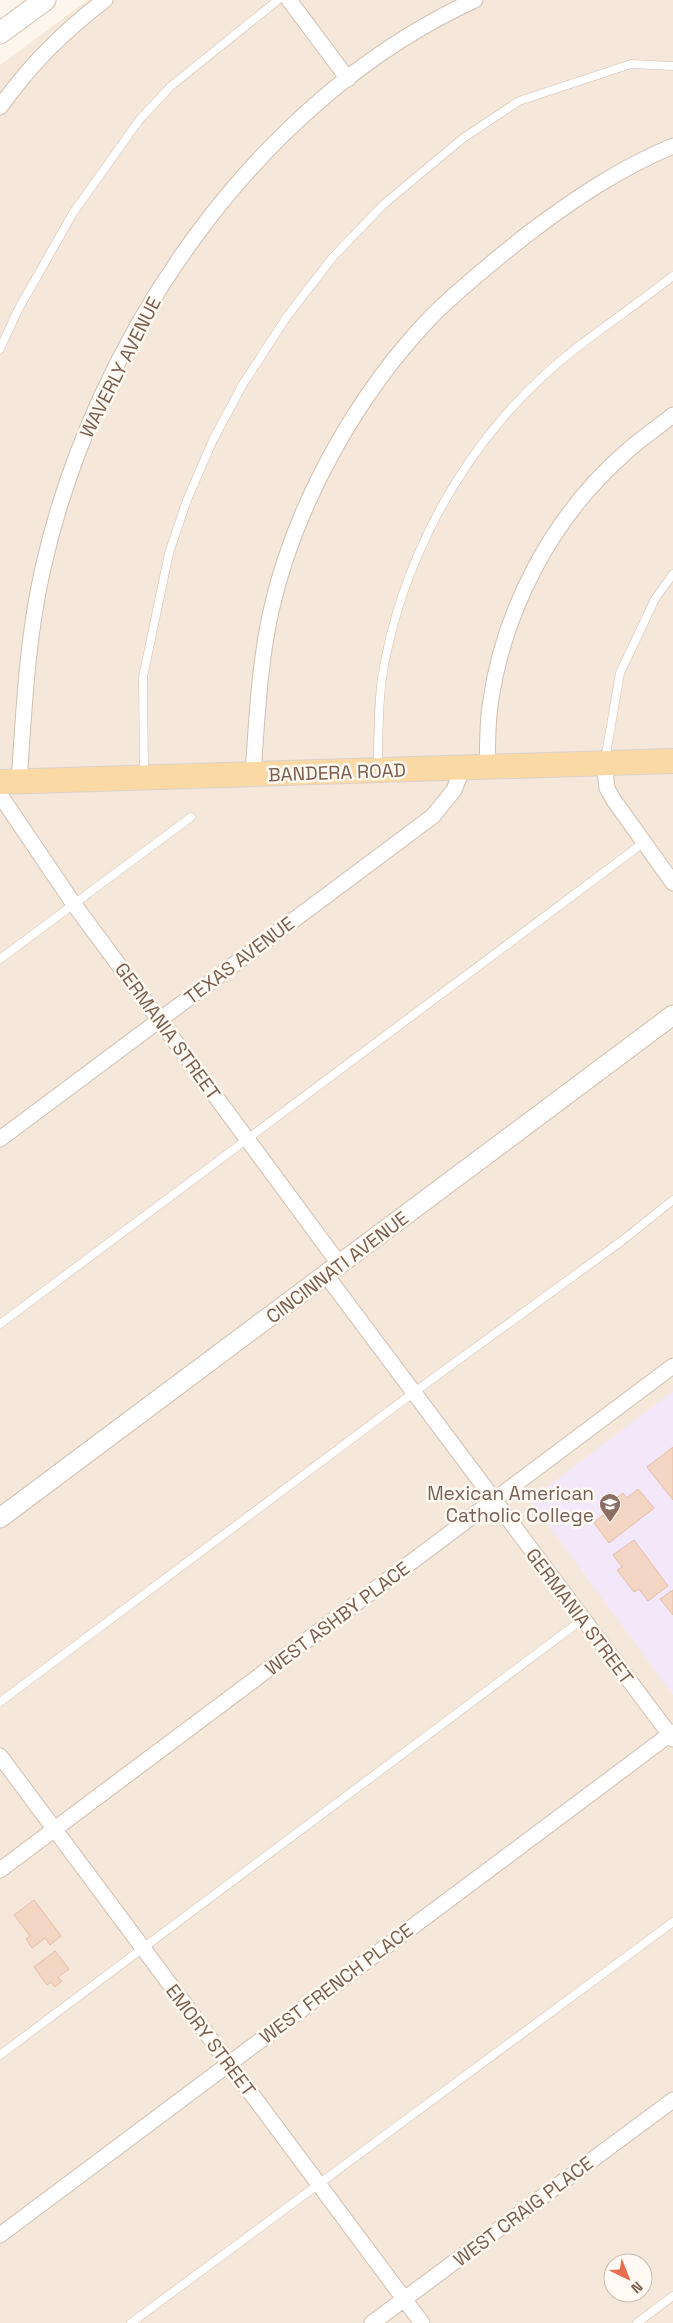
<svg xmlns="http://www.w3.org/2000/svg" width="673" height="2323" font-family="'Space Grotesk',sans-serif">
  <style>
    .residential { fill: #f5e8da; fill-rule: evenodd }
    .education { fill: #f3e8fa }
    .building { fill: #f3d5c3; stroke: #e6bba3 }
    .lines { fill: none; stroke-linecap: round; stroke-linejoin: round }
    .service-casing { stroke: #d1beb0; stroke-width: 9 }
    .minor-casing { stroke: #d1beb0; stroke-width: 17 }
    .tertiary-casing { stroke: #d1beb0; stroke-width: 21 }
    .secondary-casing { stroke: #d6c0b0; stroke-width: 23 }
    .primary-casing { stroke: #dad1cd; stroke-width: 26 }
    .service { stroke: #fff; stroke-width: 8 }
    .minor { stroke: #fff; stroke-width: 15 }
    .tertiary { stroke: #fff; stroke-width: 19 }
    .secondary { stroke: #fff; stroke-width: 21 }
    .primary { stroke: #fbd9a5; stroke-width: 24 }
    .labels { text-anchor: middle; stroke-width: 5; stroke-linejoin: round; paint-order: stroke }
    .street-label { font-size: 19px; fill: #7a5c4d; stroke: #fffaf3 }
    .education-label { font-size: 19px; fill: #785e54; stroke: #fffaf3; text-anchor: end }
  </style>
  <rect width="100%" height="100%" fill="#fdf6ec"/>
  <path class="residential" d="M88,0H673V2323H0V65ZM613,2263H643V2293H613Z"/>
  <path class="education" d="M673,1391V1695L530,1500Z"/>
  <path class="building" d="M673,1447V1500L647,1467Z
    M638,1489L654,1508L609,1543L594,1523L604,1514L601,1510L623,1493L627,1498Z
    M634,1540L668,1586L648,1601L639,1589L634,1592L617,1570L622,1567L613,1555Z
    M673,1590V1615L660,1599Z
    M34,1900L61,1936L50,1945L45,1938L32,1948L26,1939L30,1936L14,1915Z
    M55,1951L69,1969L58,1977L62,1981L55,1987L51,1982L47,1985L34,1967Z"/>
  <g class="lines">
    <g class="service-casing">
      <path id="service" d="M0,349L18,310L73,213L140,119L171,86L278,0
        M605,760L620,673L655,599L673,574
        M378,769C378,738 378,708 382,678C400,565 458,456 541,378C583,339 629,311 673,276
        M144,774L143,677L169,553L187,500L213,440L243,384L288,315L333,257L384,204L462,139L519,101L631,64L673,66
        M0,959L191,817
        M0,1324L643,843
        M0,1702L413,1393L623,1240L673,1200
        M0,2055L583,1619
        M131,2323L673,1922
        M637,2323L673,2296"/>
    </g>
    <g class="minor-casing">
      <path id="minor" d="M289,0L348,79
        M0,107C29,66 65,30 105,0
        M604,763L607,788L613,799L673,883
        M487,767C488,747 487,726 490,706C503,610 552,517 625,453C640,439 657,428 673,415
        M253,774C257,719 259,666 271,611C295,504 358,392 434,314C464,285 496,259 529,233C574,199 620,168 673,146
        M19,782C24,710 27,638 43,568C95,337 256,100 475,0
        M0,795L73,903L340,1265
        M0,1139L433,816L454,790L463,768
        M326,1275L673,1739
        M0,1756L422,2323
        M0,1870L673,1366
        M0,2235L673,1732
        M372,2323L673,2100"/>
    </g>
    <g class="tertiary-casing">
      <path id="tertiary" d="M0,1518L673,1015"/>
    </g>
    <g class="secondary-casing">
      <path id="secondary" d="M0,33L45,0"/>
    </g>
    <g class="primary-casing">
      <path id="primary" d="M0,782L673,761"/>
    </g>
    <use href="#service" class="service"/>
    <use href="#minor" class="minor"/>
    <use href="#tertiary" class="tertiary"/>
    <use href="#secondary" class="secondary"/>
    <use href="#primary" class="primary"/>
  </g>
  <defs>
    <g id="university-pin" transform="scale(1.125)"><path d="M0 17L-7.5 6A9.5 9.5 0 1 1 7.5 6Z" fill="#8d6e63" stroke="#fffaf3"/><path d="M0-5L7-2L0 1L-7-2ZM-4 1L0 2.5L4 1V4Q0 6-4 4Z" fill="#fff"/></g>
  </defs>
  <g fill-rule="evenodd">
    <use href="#university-pin" x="610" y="1504"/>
  </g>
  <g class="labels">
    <g class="street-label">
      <text transform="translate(120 367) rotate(-63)" y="7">WAVERLY AVENUE</text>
      <text transform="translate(337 772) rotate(-2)" y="7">BANDERA ROAD</text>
      <text transform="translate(239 960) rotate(-37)" y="7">TEXAS AVENUE</text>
      <text transform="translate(168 1031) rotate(54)" y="7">GERMANIA STREET</text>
      <text transform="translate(337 1267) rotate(-37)" y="7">CINCINNATI AVENUE</text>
      <text transform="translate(580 1616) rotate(53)" y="7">GERMANIA STREET</text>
      <text transform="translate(337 1618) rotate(-37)" y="7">WEST ASHBY PLACE</text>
      <text transform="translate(336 1983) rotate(-37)" y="7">WEST FRENCH PLACE</text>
      <text transform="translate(211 2040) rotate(53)" y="7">EMORY STREET</text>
      <text transform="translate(523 2211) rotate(-37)" y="7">WEST CRAIG PLACE</text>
    </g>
    <g class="education-label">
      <text x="594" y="1500">Mexican American<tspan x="594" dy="22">Catholic College</tspan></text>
    </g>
  </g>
  <g transform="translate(628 2278) rotate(137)"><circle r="24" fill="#fffaf3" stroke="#cabbb1"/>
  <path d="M0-4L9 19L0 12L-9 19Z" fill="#e76f51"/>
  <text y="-8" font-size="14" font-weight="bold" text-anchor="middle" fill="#7a5c4d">N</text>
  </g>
</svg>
